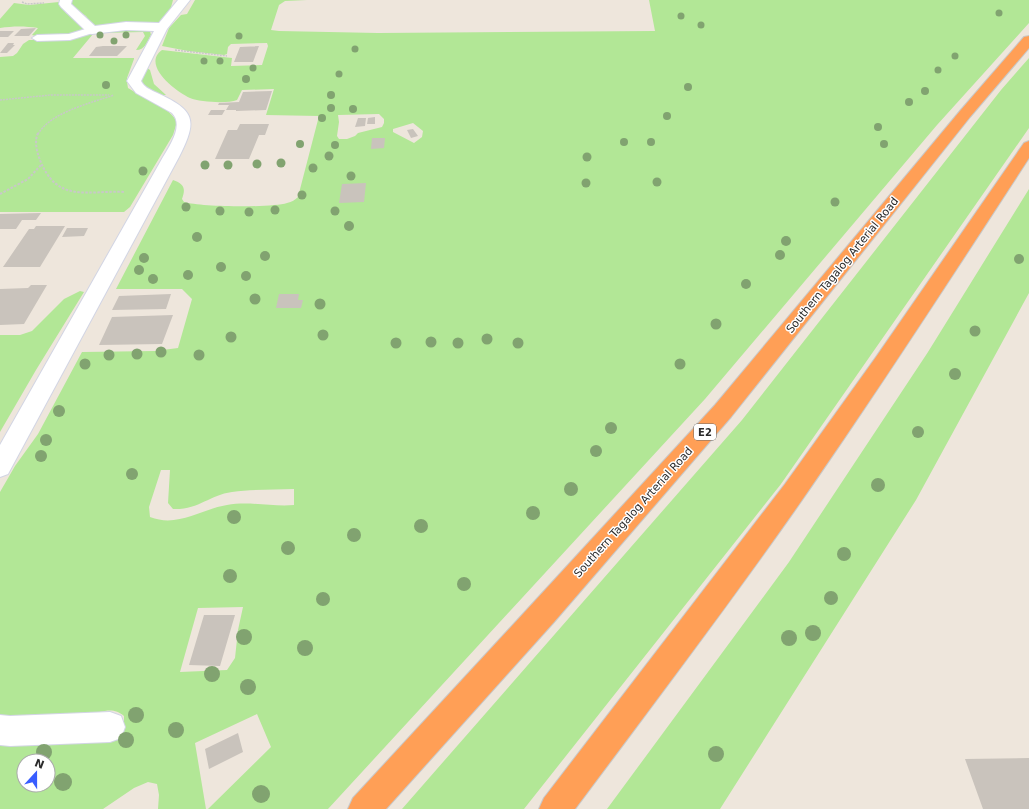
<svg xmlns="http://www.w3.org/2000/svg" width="1029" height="809" font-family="'DejaVu Sans',sans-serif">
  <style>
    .green { fill: #b2e796; fill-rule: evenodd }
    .building { fill: #c9c3bc }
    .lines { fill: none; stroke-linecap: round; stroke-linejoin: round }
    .lane-casing { stroke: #d2d5e4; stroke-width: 2 }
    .street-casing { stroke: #d2d5e4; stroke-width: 2 }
    .highway-casing { stroke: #c8c8c8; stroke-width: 2 }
    .path-far1 { stroke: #c8c8c8; stroke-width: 1.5; stroke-dasharray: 2 1; stroke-linecap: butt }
    .path { stroke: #c8c8c8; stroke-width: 2; stroke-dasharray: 2.5 1.5; stroke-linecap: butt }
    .lane { fill: #fff; fill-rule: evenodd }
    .street { fill: #fff; fill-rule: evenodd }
    .highway { fill: #ff9f56; fill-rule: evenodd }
    .tree { fill: #81a370 }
    .labels { text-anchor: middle; stroke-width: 3; stroke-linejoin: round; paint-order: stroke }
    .shield { fill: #fff; stroke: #6b6b6b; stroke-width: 1 }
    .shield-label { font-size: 10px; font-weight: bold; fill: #2b2b2b }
    .street-label { font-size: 11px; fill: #2b2b2b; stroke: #fff }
  </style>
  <rect width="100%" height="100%" fill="#eee6dc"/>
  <path class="green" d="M73,0H173L170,11L160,25L100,28L93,26L86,16L74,8L70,2Z
    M195,0H307L285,1L279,5L271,30L279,31L378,33L655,31L649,0H1029V23L937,125L705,399L328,809H208L271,747L257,714L195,743L206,809H158L159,795L157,784L148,782L134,788L103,809H0V739L121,731L124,721V716C116,709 109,710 99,712L0,716V492L15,466L38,434L82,352L155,351L178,348L192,299L182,289H116L173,180C184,184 186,188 182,199L184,202C201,207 271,208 287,203C292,202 295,200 298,197L319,116L266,115L274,89L242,90L237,100C227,104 200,102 190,98C176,92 141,65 162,50L232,58L231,66L262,65L268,46L267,43L231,44L228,47L227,54L224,55L188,51L162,46L169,28L181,15L187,14ZM379,114L384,119V123L382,127L358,133L355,136L347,139H339L337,136L339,122L338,115ZM413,123L423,131L422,137L414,143L393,132V129ZM161,470H170L168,503L173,509C199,510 209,495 232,492C252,489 274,490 294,489V505C273,507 249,501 227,505C201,509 178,528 150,517L149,507ZM243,607L238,630L235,658L227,670L180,672L198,608ZM24,761H48V785H24Z
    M59,2L66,13L74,18L85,29L78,34L36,36L32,35L38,28C25,26 13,26 0,28V19L14,3L29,5Z
    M143,29L150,31L151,35C147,42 145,50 136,50L145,36L143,32L98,33L93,34L73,58H134V59L127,78V82L128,88C143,98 170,107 177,122L173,135L130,207L124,212H0V57L13,56L17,53L23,44L29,40H63L93,32Z
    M1029,58V128L781,484L524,809H402L742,420L1001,90Z
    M147,68L150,70L154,84L166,95H162L146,90L140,81Z
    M1029,189V293L916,500L720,809H607L789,562L928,352Z
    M80,291L84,292L36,370L0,432V335H20L32,331L64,299Z"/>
  <path class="building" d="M36,28L29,36H14L21,29Z
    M0,31H14L8,37H0Z
    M8,43H14L13,45H15L7,53H0Z
    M103,46H127L117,56H89L96,47Z
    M259,46L253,62H234L240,47Z
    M272,91L266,110L236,111V110H226L229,105H218L219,103L239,102L243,92Z
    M211,110H225L222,115H208Z
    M375,117V124H367L368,118Z
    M358,118H366L365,126L355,127Z
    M240,124H269L265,135H259L249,159H215L228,130H237Z
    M413,129L418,136L411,138L407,130Z
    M372,138H385L384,148L371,149Z
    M366,183L364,202L339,203L342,184Z
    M41,213L36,220H22L16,229H0V214Z
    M36,226H65L40,267H3L29,229H34Z
    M67,228H88L84,236L62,237Z
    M31,285H47L24,324L0,325V289L28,288Z
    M171,294L166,309L112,310L119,296Z
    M279,294H299L298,300H303L301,308H276Z
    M173,315L162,344L99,345L112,317Z
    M204,615H235L220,666L189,665Z
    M238,733L243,752L209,769L205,749Z
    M1029,758V809H983L965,759Z"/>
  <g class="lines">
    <g class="lane-casing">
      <path id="lane" d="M92,27L97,30L96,32L70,40L37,41L32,38L37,35L69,34Z"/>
    </g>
    <g class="street-casing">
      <path id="street" d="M60,0H72L71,4L95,26L126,22L159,23L178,0H190L167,29L141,81C144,87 149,89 155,92C194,110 199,118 179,157L8,474L0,477V445L163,157C170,145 184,125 172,113L136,93L127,81L154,31L126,30L92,34L88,33L61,7L59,4Z
        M110,712L121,716L125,727L121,738L110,742L10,746L0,745V715L10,716Z"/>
    </g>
    <g class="highway-casing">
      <path id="highway" d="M1029,36V48L970,117L731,417L554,622L386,809H348L353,798L534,602L715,405L960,111L1024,37Z
        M1029,141V158C954,273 880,388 802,500C729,605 651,707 575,809H539L544,798L785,484L876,357L1024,143Z"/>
    </g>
    <path class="path-far1" d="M22,2L27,4L44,3
      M175,50L227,56
      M0,100L51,95H109
      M38,134C51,112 91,103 114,95"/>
    <path class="path" d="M38,133C34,142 37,152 40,160C57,204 88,190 125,192
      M0,194L28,179L41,165"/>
    <use href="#lane" class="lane"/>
    <use href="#street" class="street"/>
    <use href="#highway" class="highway"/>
  </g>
  <g class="tree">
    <circle cx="999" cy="13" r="3.5"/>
    <circle cx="681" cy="16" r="3.5"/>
    <circle cx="701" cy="25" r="3.5"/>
    <circle cx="100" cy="35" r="3.5"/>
    <circle cx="126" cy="35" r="3.5"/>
    <circle cx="239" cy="36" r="3.5"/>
    <circle cx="114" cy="41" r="3.5"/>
    <circle cx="355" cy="49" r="3.5"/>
    <circle cx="955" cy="56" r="3.5"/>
    <circle cx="204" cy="61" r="3.5"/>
    <circle cx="220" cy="61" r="3.5"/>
    <circle cx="253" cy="68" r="3.5"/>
    <circle cx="938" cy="70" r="3.5"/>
    <circle cx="339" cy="74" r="3.5"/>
    <circle cx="246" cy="79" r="4"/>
    <circle cx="106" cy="85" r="4"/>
    <circle cx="688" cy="87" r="4"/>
    <circle cx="925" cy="91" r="4"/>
    <circle cx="331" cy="95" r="4"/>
    <circle cx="909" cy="102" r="4"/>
    <circle cx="331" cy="108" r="4"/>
    <circle cx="353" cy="109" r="4"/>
    <circle cx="667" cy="116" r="4"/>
    <circle cx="322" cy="118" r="4"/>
    <circle cx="878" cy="127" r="4"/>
    <circle cx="624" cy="142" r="4"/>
    <circle cx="651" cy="142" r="4"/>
    <circle cx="300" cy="144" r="4"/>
    <circle cx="884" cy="144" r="4"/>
    <circle cx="335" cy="145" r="4"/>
    <circle cx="329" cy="156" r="4.5"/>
    <circle cx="587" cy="157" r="4.5"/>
    <circle cx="281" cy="163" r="4.5"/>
    <circle cx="257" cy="164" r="4.5"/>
    <circle cx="205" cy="165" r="4.5"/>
    <circle cx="228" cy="165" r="4.5"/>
    <circle cx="313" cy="168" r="4.5"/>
    <circle cx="143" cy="171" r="4.5"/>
    <circle cx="351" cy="176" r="4.5"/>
    <circle cx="657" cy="182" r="4.5"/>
    <circle cx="586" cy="183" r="4.5"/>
    <circle cx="302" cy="195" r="4.5"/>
    <circle cx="835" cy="202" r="4.5"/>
    <circle cx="186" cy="207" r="4.5"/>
    <circle cx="275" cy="210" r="4.5"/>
    <circle cx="220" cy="211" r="4.5"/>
    <circle cx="335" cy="211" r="4.5"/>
    <circle cx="249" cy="212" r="4.5"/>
    <circle cx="349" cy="226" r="5"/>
    <circle cx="197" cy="237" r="5"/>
    <circle cx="786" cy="241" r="5"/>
    <circle cx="780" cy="255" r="5"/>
    <circle cx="265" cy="256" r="5"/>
    <circle cx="144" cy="258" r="5"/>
    <circle cx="1019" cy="259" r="5"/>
    <circle cx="221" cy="267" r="5"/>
    <circle cx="139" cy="270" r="5"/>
    <circle cx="188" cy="275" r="5"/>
    <circle cx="246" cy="276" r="5"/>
    <circle cx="153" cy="279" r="5"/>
    <circle cx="746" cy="284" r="5"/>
    <circle cx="255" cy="299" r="5.5"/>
    <circle cx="320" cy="304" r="5.5"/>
    <circle cx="716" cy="324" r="5.5"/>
    <circle cx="975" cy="331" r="5.5"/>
    <circle cx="323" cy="335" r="5.5"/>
    <circle cx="231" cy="337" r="5.5"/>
    <circle cx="487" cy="339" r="5.5"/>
    <circle cx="431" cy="342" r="5.5"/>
    <circle cx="396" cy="343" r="5.5"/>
    <circle cx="458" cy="343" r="5.5"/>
    <circle cx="518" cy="343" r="5.5"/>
    <circle cx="161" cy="352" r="5.5"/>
    <circle cx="137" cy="354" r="5.5"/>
    <circle cx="109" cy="355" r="5.5"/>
    <circle cx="199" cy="355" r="5.5"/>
    <circle cx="85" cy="364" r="5.5"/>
    <circle cx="680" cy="364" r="5.5"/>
    <circle cx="955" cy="374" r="6"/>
    <circle cx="59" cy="411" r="6"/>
    <circle cx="611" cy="428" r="6"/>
    <circle cx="918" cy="432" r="6"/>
    <circle cx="46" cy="440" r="6"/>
    <circle cx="596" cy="451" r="6"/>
    <circle cx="41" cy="456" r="6"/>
    <circle cx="132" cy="474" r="6"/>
    <circle cx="878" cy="485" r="7"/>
    <circle cx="571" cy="489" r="7"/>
    <circle cx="533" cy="513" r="7"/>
    <circle cx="234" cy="517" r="7"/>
    <circle cx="421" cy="526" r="7"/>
    <circle cx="354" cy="535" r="7"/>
    <circle cx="288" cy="548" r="7"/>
    <circle cx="844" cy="554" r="7"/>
    <circle cx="230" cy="576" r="7"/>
    <circle cx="464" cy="584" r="7"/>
    <circle cx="831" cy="598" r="7"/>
    <circle cx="323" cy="599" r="7"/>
    <circle cx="813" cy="633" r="8"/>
    <circle cx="244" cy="637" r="8"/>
    <circle cx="789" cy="638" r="8"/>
    <circle cx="305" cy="648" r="8"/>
    <circle cx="212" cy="674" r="8"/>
    <circle cx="248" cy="687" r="8"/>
    <circle cx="136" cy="715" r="8"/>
    <circle cx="176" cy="730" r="8"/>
    <circle cx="126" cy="740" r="8"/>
    <circle cx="44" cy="752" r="8"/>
    <circle cx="716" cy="754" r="8"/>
    <circle cx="63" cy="782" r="9"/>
    <circle cx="261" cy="794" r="9"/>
  </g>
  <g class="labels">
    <rect class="shield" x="694" y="424" width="22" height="16" rx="3"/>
    <g class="shield-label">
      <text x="705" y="436">E2</text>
    </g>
    <g class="street-label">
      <text transform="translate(842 265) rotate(-51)" y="4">Southern Tagalog Arterial Road</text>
      <text transform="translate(633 512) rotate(-48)" y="4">Southern Tagalog Arterial Road</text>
    </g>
  </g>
  <g transform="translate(36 773) rotate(21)"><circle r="19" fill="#ffffff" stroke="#aaaaaa"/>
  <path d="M0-3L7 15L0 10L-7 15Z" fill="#385dff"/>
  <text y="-6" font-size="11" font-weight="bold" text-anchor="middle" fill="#2b2b2b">N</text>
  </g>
</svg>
